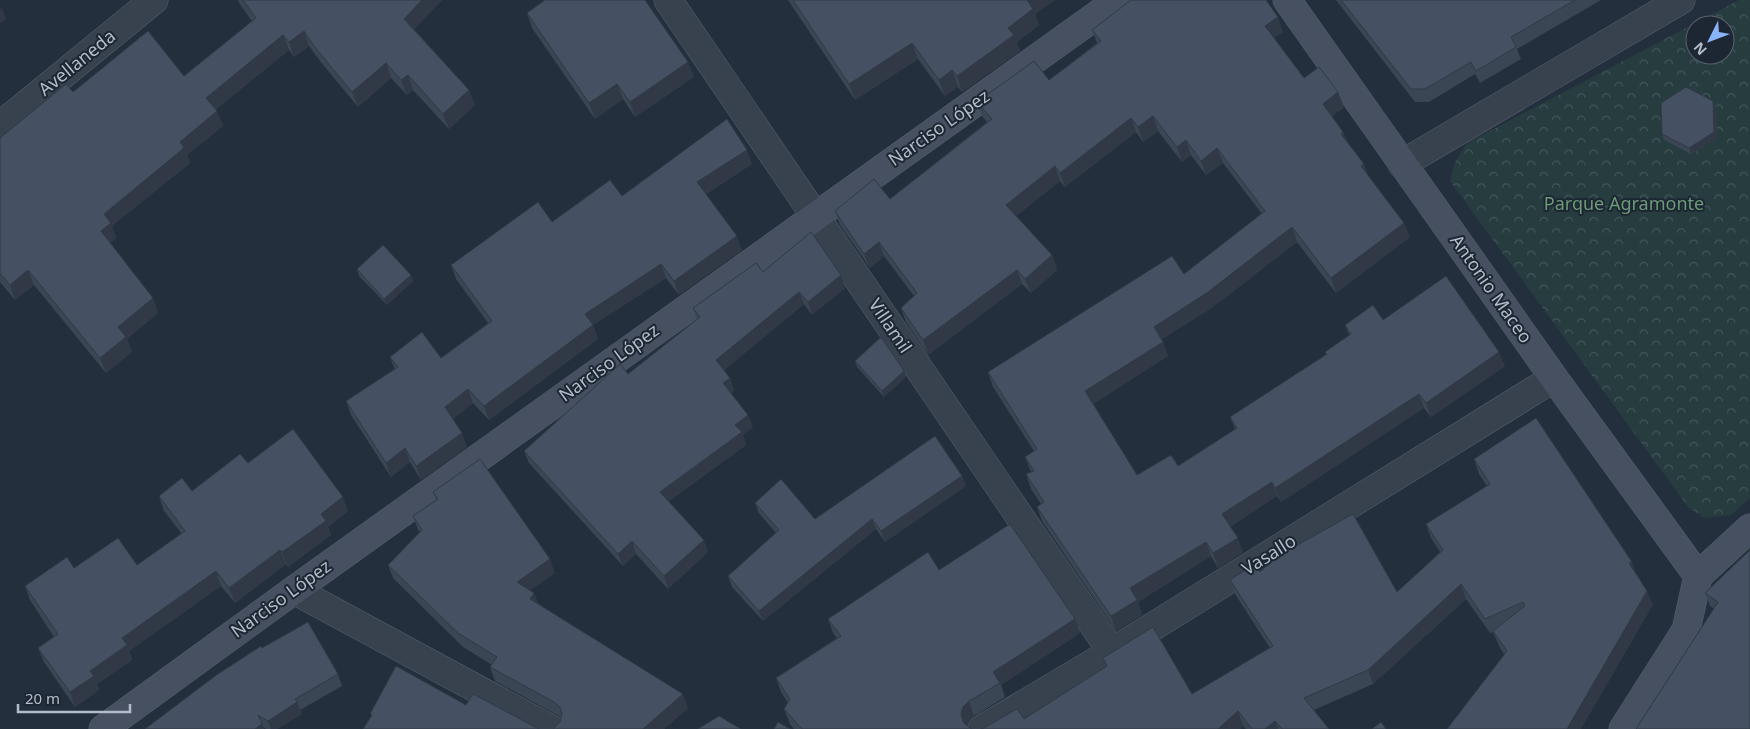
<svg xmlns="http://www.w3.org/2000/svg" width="1750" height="729" font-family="'Noto Sans',sans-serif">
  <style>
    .park { fill: url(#park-crowns); fill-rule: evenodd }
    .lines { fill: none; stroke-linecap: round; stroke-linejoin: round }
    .street-casing { stroke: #565f6c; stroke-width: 29 }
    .secondary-casing { stroke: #565f6c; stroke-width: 29 }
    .street { stroke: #38414e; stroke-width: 28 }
    .secondary { stroke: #465061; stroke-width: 28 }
    .wall { fill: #3b4654 }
    .shaded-wall { fill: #303945 }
    .building { fill: #455162; stroke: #303945 }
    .labels { text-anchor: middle; stroke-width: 4; stroke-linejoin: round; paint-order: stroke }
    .street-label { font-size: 18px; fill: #b4bcc9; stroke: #1d2633 }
    .park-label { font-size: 18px; fill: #6b9a76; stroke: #1d2633 }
  </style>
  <defs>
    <pattern id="park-crowns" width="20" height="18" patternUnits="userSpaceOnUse" patternTransform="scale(1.25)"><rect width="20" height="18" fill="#263c3f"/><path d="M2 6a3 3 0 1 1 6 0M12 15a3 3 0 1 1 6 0" fill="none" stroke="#435659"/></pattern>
  </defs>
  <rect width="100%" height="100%" fill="#242f3e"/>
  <path class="park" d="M1739,0H1750V498L1731,515L1705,518L1688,507L1450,181L1455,162L1467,143ZM1695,25H1725V55H1695Z"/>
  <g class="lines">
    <g class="street-casing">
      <path id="street" d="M668,0L1112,652
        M0,126L154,0
        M1402,164L1681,0
        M294,590L551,729
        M982,729L1112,652L1554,378"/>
    </g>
    <g class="secondary-casing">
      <path id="secondary" d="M1287,0L1554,378L1698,576
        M1698,576L1750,528
        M103,729L294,590L1118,0
        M1623,729L1686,630L1698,576"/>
    </g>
    <use href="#street" class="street"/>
    <use href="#secondary" class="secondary"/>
  </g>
  <path class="wall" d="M238,0H442L414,29L469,90L475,105L449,129L413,90L407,95L391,78L358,107L320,61L309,46L294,57L289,50L216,109L223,126L187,155L190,163L112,226L116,238L110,243L153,298L158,313L127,339L132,352L106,373L34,285L15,300L0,282V138L73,92L184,76L252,21L239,3Z
    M788,0H1055L1035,14L1039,25L1017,42L1020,51L962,92L958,87L945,96L918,59L855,100Z
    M1336,0H1601L1517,49L1521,59L1480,83L1475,74L1429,102H1415Z
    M527,13L688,62L694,77L635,117L623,99L595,119L532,28Z
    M1092,30L1283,32L1274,38L1304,78L1338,92L1344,107L1332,116L1343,132L1347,141L1364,164L1368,175L1410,237L1336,293L1297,242L1213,307L1162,339L1168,356L1093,404L1137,475L1178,466L1235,429L1230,417L1326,355L1325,352L1349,335L1345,325L1383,320L1505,366L1431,417L1424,408L1281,502L1277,496L1230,527L1243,552L1218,568L1211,556L1138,602L1142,615L1116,631L1042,521L1037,507L1041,504L1031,489L1026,474L1031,472L1025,457L1034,451L993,387L988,372L1184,274L1262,214L1223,163L1206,175L1191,155L1182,162L1158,131L1143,142L1136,132L1065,187L1060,181L1016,216L1052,255L1057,270L1031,293L1022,284L928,355L906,322L901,308L914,296L884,256L870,268L840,225L835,211L890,199L987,122L982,116L977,102L1049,80L1097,43Z
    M1716,107L1717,139L1691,154L1664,140L1662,134Z
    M752,164L706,194L742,250L679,295L666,278L593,325L598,339L489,420L473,403L453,419L462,433L467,447L421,480L410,462L391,477L351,415L346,401L395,370L390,357L441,358L488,323L456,279L451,265L552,222L622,196Z
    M357,269L411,275L413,281L387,305L359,276Z
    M763,272L845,288L812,315L804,304L724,370L730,378L734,390L731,393L753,427L743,435L746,445L668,502L708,552L668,589L636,554L623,566L529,463L524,451L628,374L697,320L693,308Z
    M855,361L904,371L906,377L884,397L857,367Z
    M1474,459L1637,574L1653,605L1504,654L1499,646L1493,632L1490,633L1466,599L1373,684L1314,710L1329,729H1246L1243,726L1240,729H981L1024,719L1106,667L1103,658L1192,694L1270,648L1235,594L1230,580L1260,572L1294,547L1397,592L1440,552L1431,538L1426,524L1487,486L1479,474Z
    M248,463L348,511L328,527L331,535L288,567L286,564L235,603L221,586L129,651L132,660L97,684L99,690L75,707L44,662L38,648L54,637L30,600L25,586L74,568L137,565L182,534L164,511L159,496L192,491Z
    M962,476L966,486L885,542L876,529L763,621L732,587L728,576L776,533L759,513L755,503L815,519Z
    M433,492L555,573L530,590L534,593L538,603L688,708L664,729H553L560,722L561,718L559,716L495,681L490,667L492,665L463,647L393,578L388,565L420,532L418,530L413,516L436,500Z
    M1750,550L1714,609L1710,606L1705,593Z
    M939,570L1075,619L1080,633L1001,685L1005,697L974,716L968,722L967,726L970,728L972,729H794L790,724L784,709L788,703L781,692L776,678L837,638L833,633L828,619Z
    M262,648L338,674L342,686L300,710L302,714L277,729H266L263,727L264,729H145Z"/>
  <path class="shaded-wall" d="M422,0H442L410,34L404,19Z
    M1027,0H1055L1035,14L1039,25L1017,42L1020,51L962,92L957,76Z
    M2,8L6,19L0,24V9Z
    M1278,17L1283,32L1271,40L1265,26Z
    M304,31L309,46L294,57L289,42Z
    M283,35L289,50L212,113L206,98Z
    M912,43L918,59L855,100L849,84Z
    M688,62L694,77L635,117L630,102Z
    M386,63L391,78L358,107L352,92Z
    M952,70L958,87L945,96L939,80Z
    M408,75L413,90L407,95L401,80Z
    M617,84L623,99L595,119L589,103Z
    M469,90L475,105L449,129L443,114Z
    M1338,92L1344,107L1328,119L1323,104Z
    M1713,101L1716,107L1717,139L1691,154L1689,148Z
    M217,111L223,126L187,155L190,163L112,226L116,238L107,246L101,231L104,214L180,142Z
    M1153,116L1158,131L1143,142L1138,127Z
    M1131,118L1136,132L1065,187L1060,173Z
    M1343,132L1349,146L1341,134Z
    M1186,140L1191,155L1182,162L1177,147Z
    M1217,148L1223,163L1206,175L1201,161Z
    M747,150L752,164L702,196L697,182Z
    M1364,164L1369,179L1361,166Z
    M1055,166L1060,181L1011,220L1006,205Z
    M1404,223L1410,237L1336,293L1331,278Z
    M1292,227L1297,242L1213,307L1159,341L1154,327Z
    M737,236L742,250L679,295L674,281Z
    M879,242L884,256L870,268L864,254Z
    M1052,255L1057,270L1031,293L1025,279Z
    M661,264L666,278L593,325L598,339L489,420L484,406L585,314Z
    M28,270L34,285L15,300L10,285Z
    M1017,270L1022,284L928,355L923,340Z
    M411,275L413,281L387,305L384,299Z
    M841,275L845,288L812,315L808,302Z
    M799,292L804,304L721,373L716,360Z
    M153,298L158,313L127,339L132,352L106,373L100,358L118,327Z
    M1163,342L1168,356L1090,406L1085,391Z
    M1499,352L1505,366L1431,417L1426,403Z
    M904,371L906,377L884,397L882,391Z
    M730,378L734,390L728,396L723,383Z
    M468,389L473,403L450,422L445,407Z
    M1419,394L1424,408L1281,502L1275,488Z
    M748,415L753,427L743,435L746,445L664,505L660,492L735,425Z
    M462,433L467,447L421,480L416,466Z
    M405,448L410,462L391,477L386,463Z
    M962,476L966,486L885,542L881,531Z
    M1272,482L1277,496L1227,529L1222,514Z
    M343,497L348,511L328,527L331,535L288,567L282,552L321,514Z
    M872,519L876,529L763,621L759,611Z
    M1238,538L1243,552L1218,568L1213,553Z
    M704,540L708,552L668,589L664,576Z
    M632,541L636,554L623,566L618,554Z
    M1206,542L1211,556L1138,602L1142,615L1116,631L1111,616L1130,588Z
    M280,550L286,564L235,603L229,588Z
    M550,559L555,573L522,596L517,582Z
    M1632,562L1637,576L1629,563Z
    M216,571L221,586L129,651L132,660L97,684L99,690L75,707L70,692L122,638Z
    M1461,584L1466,599L1373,684L1368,670Z
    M1647,591L1653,605L1581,729H1567Z
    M534,593L539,606L530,599Z
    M1075,619L1080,633L1001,685L993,672Z
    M683,694L688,708L664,729H643Z
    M969,701L974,716L968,722L967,729L963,722L961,714L963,707Z
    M297,702L302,714L277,729H271L268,721Z
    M1238,711L1243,726L1240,729H1218Z
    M1275,721L1278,729H1265Z
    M262,724L264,729H255Z"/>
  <path class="building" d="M243,0H422L404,19L469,90L443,114L408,75L401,80L386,63L352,92L314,46L304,31L289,42L283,35L206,98L217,111L180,142L184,148L104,214L111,223L101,231L153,298L118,327L126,337L100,358L28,270L10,285L0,273V138L66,84L73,92L148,31L184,76L256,18Z
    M545,0H645L688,62L630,102L617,84L589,103L527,13Z
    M793,0H1027L1033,9L1008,28L1014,35L957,76L952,70L939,80L912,43L849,84Z
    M1131,0H1266L1278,17L1265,26L1304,78L1319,67L1338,92L1323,104L1343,132L1341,134L1364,164L1361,166L1404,223L1331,278L1292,227L1208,292L1154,327L1163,342L1085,391L1137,475L1171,455L1178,466L1237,428L1230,417L1327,354L1325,352L1351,334L1345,325L1373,305L1383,320L1446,276L1499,352L1426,403L1419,394L1275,488L1272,482L1222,514L1238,538L1213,553L1206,542L1130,588L1137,600L1111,616L1037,507L1044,502L1026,474L1034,471L1025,457L1037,449L988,372L1172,256L1184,274L1265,211L1217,148L1201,161L1186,140L1177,147L1153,116L1138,127L1131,118L1060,173L1055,166L1006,205L1052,255L1025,279L1017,270L923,340L901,308L917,293L879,242L864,254L835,211L874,179L890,199L992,119L977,102L1034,61L1049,80L1101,41L1092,30Z
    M1341,0H1575L1511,37L1516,47L1476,71L1471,62L1425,89H1411Z
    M1686,87L1713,101L1714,132L1689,148L1662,134L1661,103Z
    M727,119L747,150L697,182L737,236L674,281L661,264L585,314L593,325L484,406L468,389L445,407L462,433L416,466L405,448L386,463L346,401L398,367L390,357L422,332L441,358L492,321L451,265L538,202L552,222L610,180L622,196Z
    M811,232L841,275L808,302L799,292L716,360L730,378L723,383L748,415L735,425L742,432L660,492L704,540L664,576L632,541L618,554L524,451L620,364L628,374L700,317L693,308L756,263L763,272Z
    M383,245L411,275L384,299L357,269Z
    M881,337L904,371L882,391L855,361Z
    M1536,418L1632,562L1629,563L1647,591L1567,729H1447L1507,651L1493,631L1525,606L1523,602L1485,619L1461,584L1368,670L1304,698L1329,729H1282L1275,721L1265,729H1252L1238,711L1218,729H981L984,728L1017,709L1024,719L1107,666L1103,658L1153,627L1192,694L1273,646L1230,580L1255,564L1260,572L1291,544L1294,547L1353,514L1397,592L1443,550L1426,524L1490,484L1474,459Z
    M293,429L343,497L321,514L326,521L282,552L280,550L229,588L216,571L122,638L127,645L90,671L94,676L70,692L38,648L58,634L25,586L67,557L74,568L118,538L137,565L185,531L159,496L182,478L192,491L240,454L248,463Z
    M935,436L962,476L881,531L872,519L759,611L728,576L779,530L755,503L781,479L815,519Z
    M480,459L550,559L517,582L534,593L530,599L683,694L643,729H553L560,722L562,714L560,707L554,702L490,667L497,657L458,633L388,565L422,530L413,516L438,499L433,492Z
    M1010,524L1075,619L993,672L1000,683L969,701L963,707L961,714L963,722L970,728L972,729H802L784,709L790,699L776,678L841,636L828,619L928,552L939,570Z
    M1750,550V729H1636L1718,602L1705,593Z
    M308,622L338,674L295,699L297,702L268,721L258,715L262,724L255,729H145L215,676L261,646L262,648Z
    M396,666L466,705L473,694L539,729H363L372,715L370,714Z
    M719,716L741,729H698Z
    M778,722L790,729H774Z
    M1381,722L1386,729H1372Z"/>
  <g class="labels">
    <g class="street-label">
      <text transform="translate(77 63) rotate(-39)" y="6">Avellaneda</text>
      <text transform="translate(939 128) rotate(-35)" y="6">Narciso López</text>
      <text transform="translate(1491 289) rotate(55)" y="6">Antonio Maceo</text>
      <text transform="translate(890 326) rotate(56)" y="6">Villamil</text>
      <text transform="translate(609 363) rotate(-36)" y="6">Narciso López</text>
      <text transform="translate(1269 555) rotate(-32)" y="6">Vasallo</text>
      <text transform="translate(281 599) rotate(-36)" y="6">Narciso López</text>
    </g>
    <g class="park-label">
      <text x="1624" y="210">Parque Agramonte</text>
    </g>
  </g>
  <g transform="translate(1710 40) rotate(228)"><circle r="24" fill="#1d2633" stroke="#59626f"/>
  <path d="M0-4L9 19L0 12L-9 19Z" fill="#8ab4f8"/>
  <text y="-8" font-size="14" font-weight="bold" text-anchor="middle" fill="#b4bcc9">N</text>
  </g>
  <path d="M18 704v8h112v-8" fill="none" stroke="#b4bcc9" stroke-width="2.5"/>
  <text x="25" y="704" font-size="15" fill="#b4bcc9" stroke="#1d2633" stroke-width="4" paint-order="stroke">20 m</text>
</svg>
